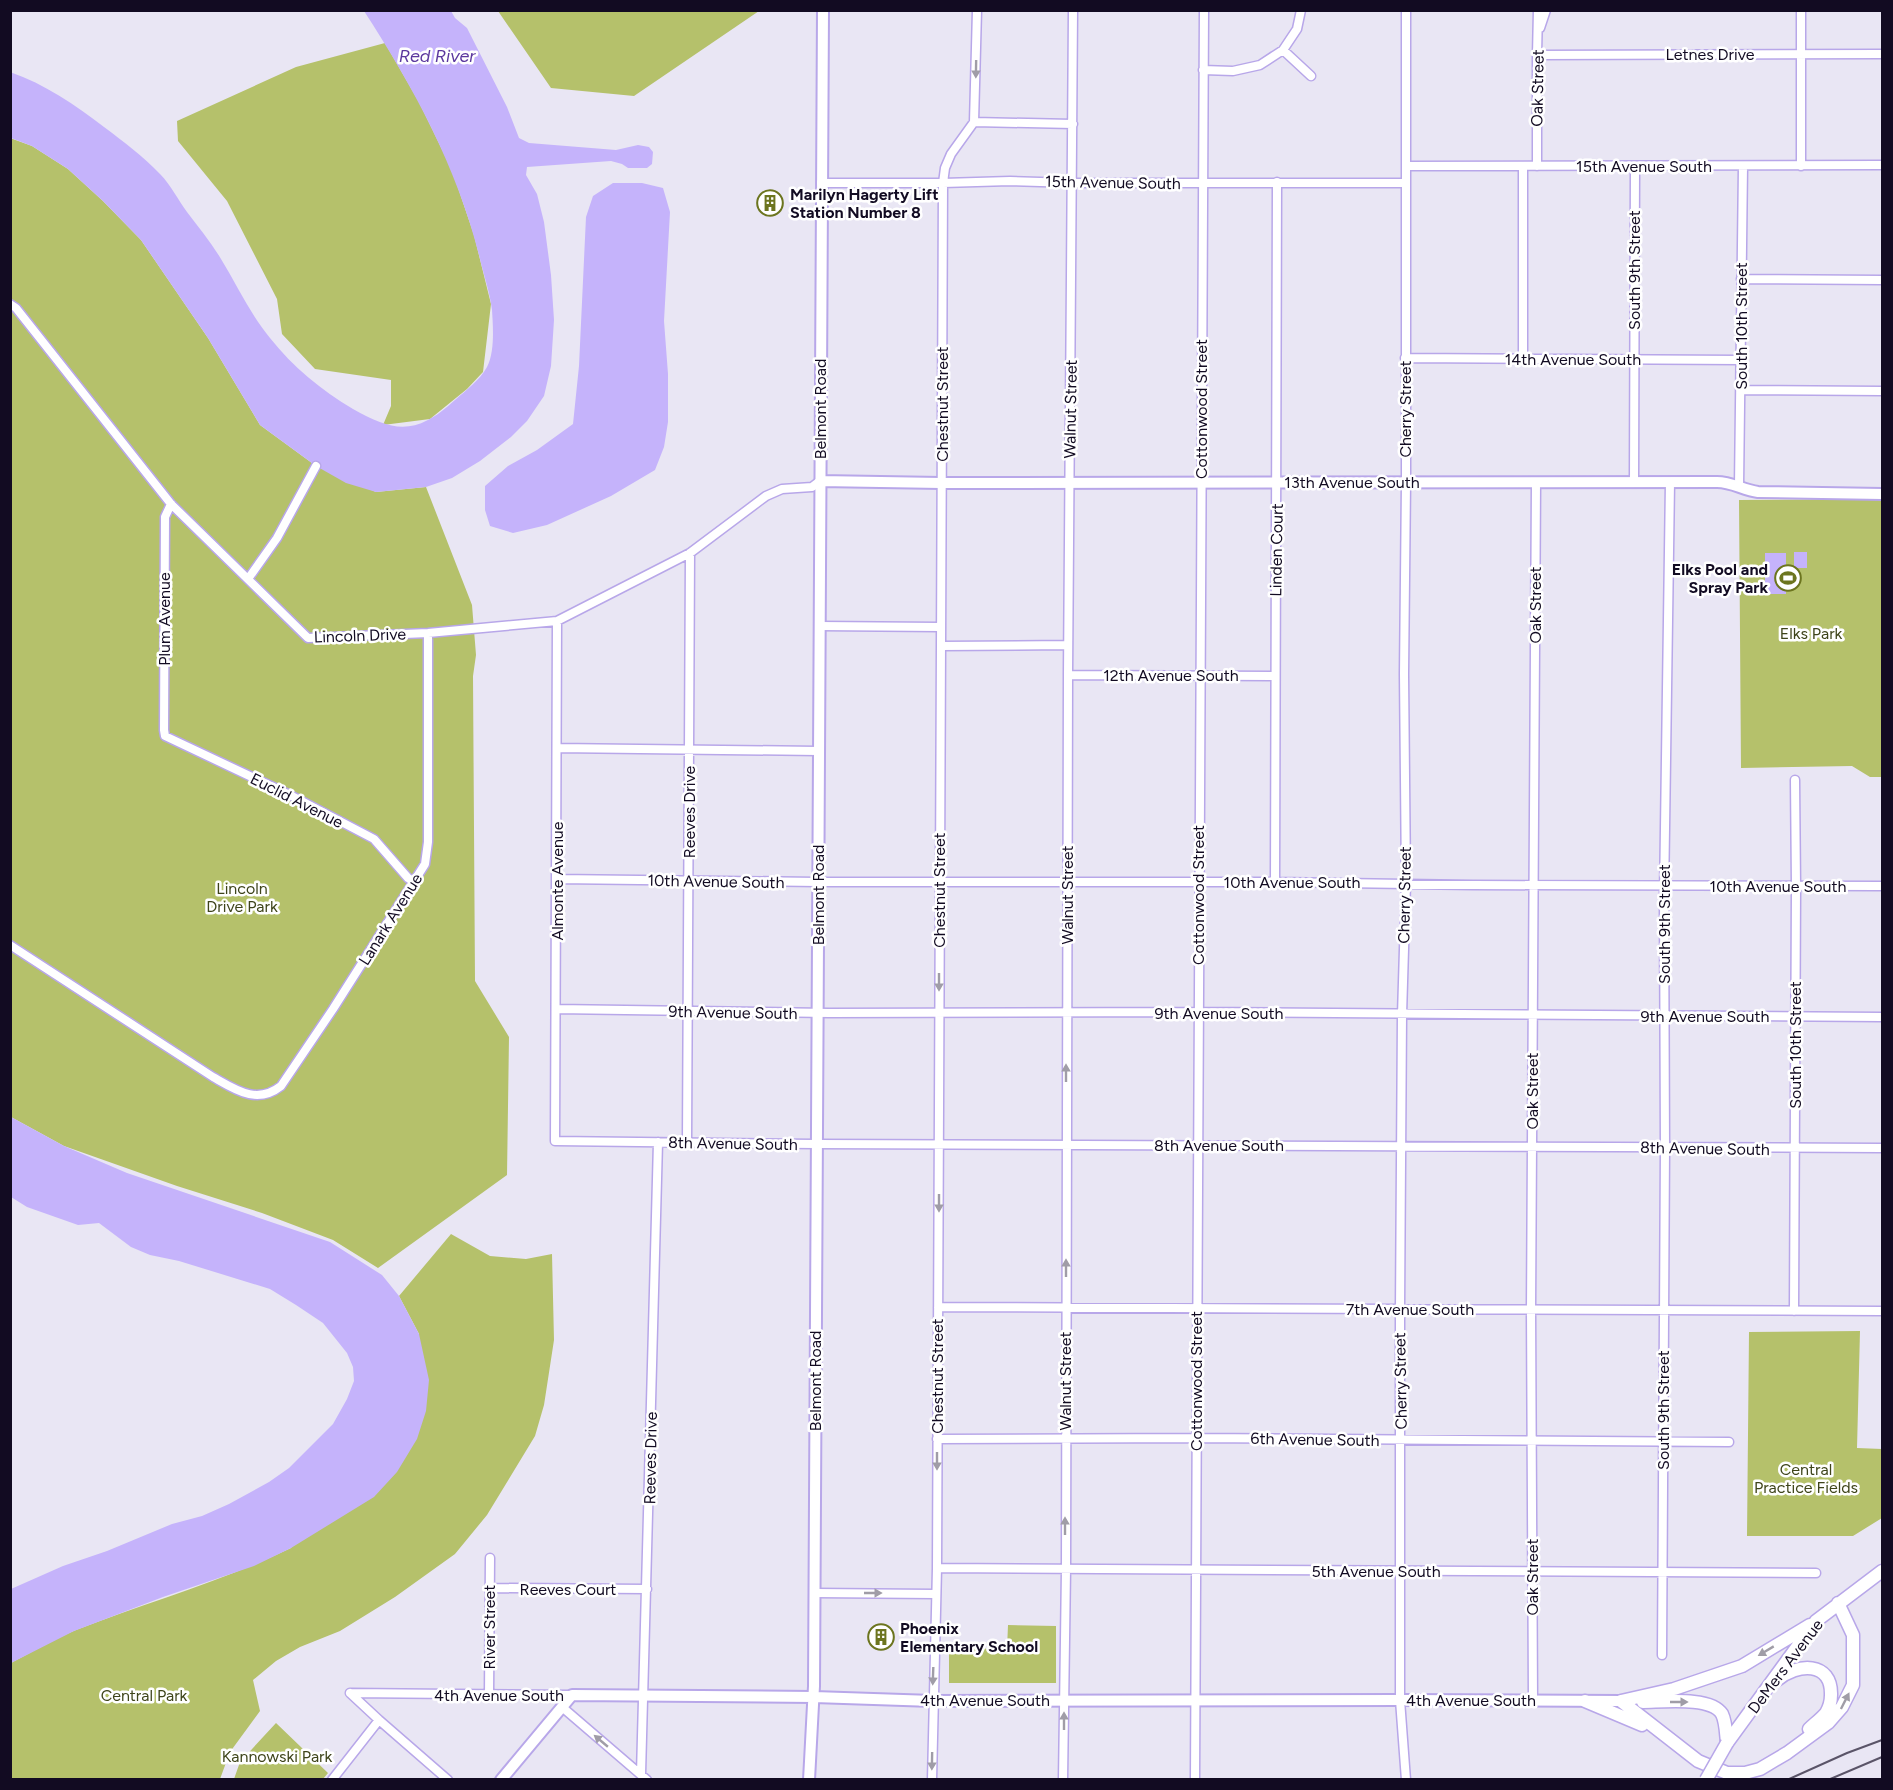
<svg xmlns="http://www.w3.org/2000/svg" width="1893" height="1790" font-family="Figtree,sans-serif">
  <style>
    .green { fill: #b5c16b }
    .water { fill: #c5b3fb }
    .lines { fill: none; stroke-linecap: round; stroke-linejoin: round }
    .minor-casing { stroke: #b8a7e9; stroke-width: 11 }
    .tertiary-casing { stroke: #b8a7e9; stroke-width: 14 }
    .secondary-casing { stroke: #b8a7e9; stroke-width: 15 }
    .minor { stroke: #fff; stroke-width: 8 }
    .tertiary { stroke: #fff; stroke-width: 10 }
    .secondary { stroke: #fff; stroke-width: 12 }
    .rail { stroke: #5a5468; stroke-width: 2 }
    .secondary-bridge-casing { stroke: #b8a7e9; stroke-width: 15; stroke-linecap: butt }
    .secondary-bridge { stroke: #fff; stroke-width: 12 }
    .oneway { fill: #a09da7 }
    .labels { text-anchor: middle; stroke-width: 5; stroke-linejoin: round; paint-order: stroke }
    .street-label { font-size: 16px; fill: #120b22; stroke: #fff }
    .poi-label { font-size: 16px; font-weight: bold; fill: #120b22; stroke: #fff; text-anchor: start }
    .park-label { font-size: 16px; fill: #3e441a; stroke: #fff }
    .water-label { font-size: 18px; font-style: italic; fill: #5c389e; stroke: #fff }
  </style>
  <rect width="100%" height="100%" fill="#e9e6f4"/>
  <path class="green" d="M498,11H759L634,96L551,88Z
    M385,43L419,102L452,170L474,235L491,304L483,372L467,389L430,419L383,425L391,406V380L315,369L282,334L277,299L227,201L178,141L177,121L296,67Z
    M10,138L32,146L68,169L103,201L141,240L208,338L260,425L316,466L376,492L426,487L472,605L476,655L473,676L475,981L509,1037L507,1175L378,1268L333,1240L262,1213L177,1186L64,1146L11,1117Z
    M1882,499V777H1870L1852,766L1741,768L1739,500Z
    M451,1234L490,1256L526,1259L552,1254L554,1340L544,1405L535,1436L487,1515L455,1554L395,1597L340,1631L300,1647L276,1661L253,1680L260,1711L230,1752L220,1779L11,1780V1663C32,1652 54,1639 76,1630C148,1602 222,1581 291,1548L419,1334L399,1296Z
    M1860,1331L1857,1448L1882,1449V1518L1853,1536H1747L1749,1332Z
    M1008,1625L1056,1626V1683H949V1648L1007,1649Z
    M276,1723L328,1773L323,1779H234L240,1762Z"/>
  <path class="water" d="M364,11H451L455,18L467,28L507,107L519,138L529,143L616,150L638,145L649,147L653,152L652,164L647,168H628L622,164L611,161L527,167L526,175L537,194L544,222L551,275L554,320L551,366L544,396L527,421L511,437L480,461L452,478L426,487L376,492L346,483L316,466L260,425L208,338L141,240L103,201L68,169L32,146L11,138L10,72C45,84 75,105 104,127C124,142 143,156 160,174C171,185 178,200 187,212C198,227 211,242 221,259C237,285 250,314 270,338C293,367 321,390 353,409C395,433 417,435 455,400C465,391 480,380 487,367C495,352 493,326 492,310C490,293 484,276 480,259C458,169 414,88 364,11Z
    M613,183H642L663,188L670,212L664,321L668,374V422L664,447L655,470L611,496L547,525L513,533L490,526L485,510V486L508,466L537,450L573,424L579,366L586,217L593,196Z
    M1794,552H1807V568H1794Z
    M1765,553H1786V594H1765Z
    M11,1117L64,1146L127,1173L330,1242L382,1275L399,1296L419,1334L429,1380L426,1411L417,1439L397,1472L374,1497L291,1548L254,1566L163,1597L74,1631L11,1663V1589L63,1566L107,1551L172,1524L202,1516L229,1504L269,1482L289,1468L333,1424L347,1399L354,1381L353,1367L347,1353L323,1323L296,1305L270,1289L179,1261L150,1255L131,1247L99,1223L78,1225L27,1207L11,1197Z"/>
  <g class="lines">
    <g class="minor-casing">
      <path id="minor" d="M1538,10L1537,55L1882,54
        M1540,28L1546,10
        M1283,50L1297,29L1301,10
        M1203,70L1233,71L1260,65L1283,50L1311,76
        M974,122L1073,124
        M1406,166L1882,165
        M1537,166V50
        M1801,166V10
        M821,183H943L1010,181L1073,183H1405
        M1741,279L1882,280
        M10,304L16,308L171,504L308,638L428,633L557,621L690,553L766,496L782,489L812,487L820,481
        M1405,358L1741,360
        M1523,359V166
        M1741,390L1882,391
        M1634,482L1635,166
        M1739,486L1743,166
        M171,504L165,517L164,730L165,736L290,795L374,839L408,878L415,882
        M248,579L277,538L316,466
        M557,621L555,1141L816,1144L1882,1148
        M819,626L940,627
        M941,646L1068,645
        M1068,675L1274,676
        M557,748L818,751
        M557,879L818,882H1275L1473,885L1882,886
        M1275,882L1277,182
        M10,945L213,1077C236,1090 257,1105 281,1086L333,1009L425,864L428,842V633
        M556,1009L829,1013L1198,1012L1882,1017
        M687,1143L690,553
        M938,1307L1882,1311
        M1794,1311L1796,887L1795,780
        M937,1439L1196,1438L1729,1442
        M937,1568L1816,1573
        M489,1588L647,1589
        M814,1593L936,1594
        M1662,1655L1665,1147L1664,897L1670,482
        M350,1693L572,1695
        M350,1693L379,1720L448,1780
        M489,1695L490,1558
        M1533,1701L1531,1310L1536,482
        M562,1707L647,1780
        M641,1774L658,1142
        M332,1780L379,1720
        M932,1780L937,1568L943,183L945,168L951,154L974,122L977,10
        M1063,1780L1066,1569L1068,675L1073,10
        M1195,1780L1204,10
        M1406,1780L1400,1700V1309L1402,1015L1406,883L1404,674L1406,482V10"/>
    </g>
    <g class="tertiary-casing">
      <path id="tertiary" d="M820,481L941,483L1717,482C1732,482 1743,490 1758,492L1882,494
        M501,1780L572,1695L814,1697L933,1701L1400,1700L1621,1701
        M809,1780L814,1686L823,10"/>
    </g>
    <g class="secondary-casing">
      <path id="secondary" d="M1777,1680C1797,1663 1832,1661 1831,1695C1831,1701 1829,1708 1826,1713C1821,1719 1814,1724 1809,1729
        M1585,1701L1642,1725
        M1621,1701L1698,1761L1727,1773H1745L1760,1769L1787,1753L1828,1723L1842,1707L1853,1685V1635L1838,1603
        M1621,1701L1674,1689L1742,1666L1810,1625
        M1643,1702C1662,1702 1711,1696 1722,1714C1726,1722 1726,1734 1727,1743
        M1727,1743L1816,1621L1882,1571"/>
    </g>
    <use href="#minor" class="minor"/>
    <use href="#tertiary" class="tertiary"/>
    <use href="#secondary" class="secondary"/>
    <path class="rail" d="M1787,1780L1847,1753L1882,1740
      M1828,1780L1882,1757"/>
    <g class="secondary-bridge-casing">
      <path id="secondary-bridge" d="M1706,1780L1727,1743"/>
    </g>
    <use href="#secondary-bridge" class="secondary-bridge"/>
  </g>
  <defs><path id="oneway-solid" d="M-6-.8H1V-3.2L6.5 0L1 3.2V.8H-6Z" transform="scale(1.5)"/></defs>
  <g class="oneway">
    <use href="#oneway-solid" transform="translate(976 69) rotate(91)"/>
    <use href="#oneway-solid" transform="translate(939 982) rotate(90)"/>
    <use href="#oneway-solid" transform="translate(1066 1073) rotate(-90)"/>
    <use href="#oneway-solid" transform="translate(939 1203) rotate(90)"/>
    <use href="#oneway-solid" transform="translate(1066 1268) rotate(-90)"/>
    <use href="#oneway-solid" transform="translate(937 1461) rotate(90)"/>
    <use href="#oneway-solid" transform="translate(1065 1526) rotate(-90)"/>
    <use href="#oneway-solid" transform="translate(873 1593)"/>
    <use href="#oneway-solid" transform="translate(1766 1651) rotate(149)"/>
    <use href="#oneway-solid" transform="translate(933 1676) rotate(92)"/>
    <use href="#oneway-solid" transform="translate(1845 1701) rotate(-63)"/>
    <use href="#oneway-solid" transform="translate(1679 1702)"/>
    <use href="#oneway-solid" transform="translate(1064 1721) rotate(-90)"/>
    <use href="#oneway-solid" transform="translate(601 1741) rotate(-140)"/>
    <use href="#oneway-solid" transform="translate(932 1761) rotate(91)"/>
  </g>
  <defs>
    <g id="building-ring" transform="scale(1.35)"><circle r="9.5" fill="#fff" stroke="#6c751f" stroke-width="1.5"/><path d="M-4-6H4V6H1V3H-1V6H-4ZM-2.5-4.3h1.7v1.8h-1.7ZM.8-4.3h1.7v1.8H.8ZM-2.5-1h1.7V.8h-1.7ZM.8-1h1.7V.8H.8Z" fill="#6c751f"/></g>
    <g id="stadium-ring" transform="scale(1.35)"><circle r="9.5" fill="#fff" stroke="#6c751f" stroke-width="1.5"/><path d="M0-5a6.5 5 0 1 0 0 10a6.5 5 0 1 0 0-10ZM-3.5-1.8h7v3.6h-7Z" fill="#6c751f"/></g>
  </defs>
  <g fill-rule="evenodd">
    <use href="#building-ring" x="770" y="203"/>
    <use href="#stadium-ring" x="1788" y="578"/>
    <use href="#building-ring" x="881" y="1637"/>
  </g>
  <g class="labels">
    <g class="street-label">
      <text x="1710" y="60">Letnes Drive</text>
      <text transform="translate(1537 88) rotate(-89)" y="6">Oak Street</text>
      <text x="1644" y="172">15th Avenue South</text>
      <text transform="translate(1113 182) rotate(1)" y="6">15th Avenue South</text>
      <text transform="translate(1634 270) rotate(-90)" y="6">South 9th Street</text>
      <text transform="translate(1741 326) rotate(-90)" y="6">South 10th Street</text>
      <text x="1573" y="365">14th Avenue South</text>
      <text transform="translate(942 404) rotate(-90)" y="6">Chestnut Street</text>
      <text transform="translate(820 409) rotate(-90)" y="6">Belmont Road</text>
      <text transform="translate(1070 409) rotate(-89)" y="6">Walnut Street</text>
      <text transform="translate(1201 409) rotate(-90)" y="6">Cottonwood Street</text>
      <text transform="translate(1405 409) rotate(-90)" y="6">Cherry Street</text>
      <text x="1352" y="488">13th Avenue South</text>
      <text transform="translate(1276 550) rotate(-89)" y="6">Linden Court</text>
      <text transform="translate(1535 605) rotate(-90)" y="6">Oak Street</text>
      <text transform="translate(164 619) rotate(-90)" y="6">Plum Avenue</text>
      <text transform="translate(360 635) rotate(-2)" y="6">Lincoln Drive</text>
      <text x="1171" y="681">12th Avenue South</text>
      <text transform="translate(297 800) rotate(27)" y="6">Euclid Avenue</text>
      <text transform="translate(689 812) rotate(-90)" y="6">Reeves Drive</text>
      <text transform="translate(557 881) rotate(-90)" y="6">Almonte Avenue</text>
      <text transform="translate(716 881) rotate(1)" y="6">10th Avenue South</text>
      <text x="1292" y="888">10th Avenue South</text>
      <text x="1778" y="892">10th Avenue South</text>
      <text transform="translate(939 890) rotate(-90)" y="6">Chestnut Street</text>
      <text transform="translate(818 895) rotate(-90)" y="6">Belmont Road</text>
      <text transform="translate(1067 895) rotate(-90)" y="6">Walnut Street</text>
      <text transform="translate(1198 895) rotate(-90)" y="6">Cottonwood Street</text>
      <text transform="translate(1404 895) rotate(-89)" y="6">Cherry Street</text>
      <text transform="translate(390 919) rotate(-58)" y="6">Lanark Avenue</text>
      <text transform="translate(1664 924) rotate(-90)" y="6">South 9th Street</text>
      <text transform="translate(733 1012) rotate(1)" y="6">9th Avenue South</text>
      <text x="1219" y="1019">9th Avenue South</text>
      <text x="1705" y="1022">9th Avenue South</text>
      <text transform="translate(1795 1045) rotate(-90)" y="6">South 10th Street</text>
      <text transform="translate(1532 1091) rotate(-90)" y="6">Oak Street</text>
      <text transform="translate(733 1143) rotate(1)" y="6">8th Avenue South</text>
      <text x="1219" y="1151">8th Avenue South</text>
      <text transform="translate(1705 1148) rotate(1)" y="6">8th Avenue South</text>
      <text x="1410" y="1315">7th Avenue South</text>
      <text transform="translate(937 1376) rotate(-90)" y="6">Chestnut Street</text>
      <text transform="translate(815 1381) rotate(-90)" y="6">Belmont Road</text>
      <text transform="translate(1065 1381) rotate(-90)" y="6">Walnut Street</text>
      <text transform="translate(1196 1381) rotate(-90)" y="6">Cottonwood Street</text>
      <text transform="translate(1400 1381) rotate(-91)" y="6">Cherry Street</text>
      <text transform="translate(1663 1410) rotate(-90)" y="6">South 9th Street</text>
      <text transform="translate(1315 1439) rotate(1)" y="6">6th Avenue South</text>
      <text transform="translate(650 1458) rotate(-89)" y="6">Reeves Drive</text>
      <text x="1376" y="1577">5th Avenue South</text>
      <text transform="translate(1532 1577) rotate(-90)" y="6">Oak Street</text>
      <text x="568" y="1595">Reeves Court</text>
      <text transform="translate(489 1627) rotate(-90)" y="6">River Street</text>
      <text transform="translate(1785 1666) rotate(-53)" y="6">DeMers Avenue</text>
      <text x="499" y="1701">4th Avenue South</text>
      <text x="985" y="1706">4th Avenue South</text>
      <text x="1471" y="1706">4th Avenue South</text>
    </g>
    <g class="poi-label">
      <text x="790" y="200">Marilyn Hagerty Lift<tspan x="790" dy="18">Station Number 8</tspan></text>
      <text x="1768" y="575" text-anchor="end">Elks Pool and<tspan x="1768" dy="18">Spray Park</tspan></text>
      <text x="900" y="1634">Phoenix<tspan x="900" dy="18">Elementary School</tspan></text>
    </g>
    <g class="park-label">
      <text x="1811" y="639">Elks Park</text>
      <text x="242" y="894">Lincoln<tspan x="242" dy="18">Drive Park</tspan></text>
      <text x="1806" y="1475">Central<tspan x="1806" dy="18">Practice Fields</tspan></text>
      <text x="144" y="1701">Central Park</text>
      <text x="277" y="1762">Kannowski Park</text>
    </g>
    <g class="water-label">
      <text x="437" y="62">Red River</text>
    </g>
  </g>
  <rect width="1893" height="1790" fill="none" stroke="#120b22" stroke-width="24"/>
</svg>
